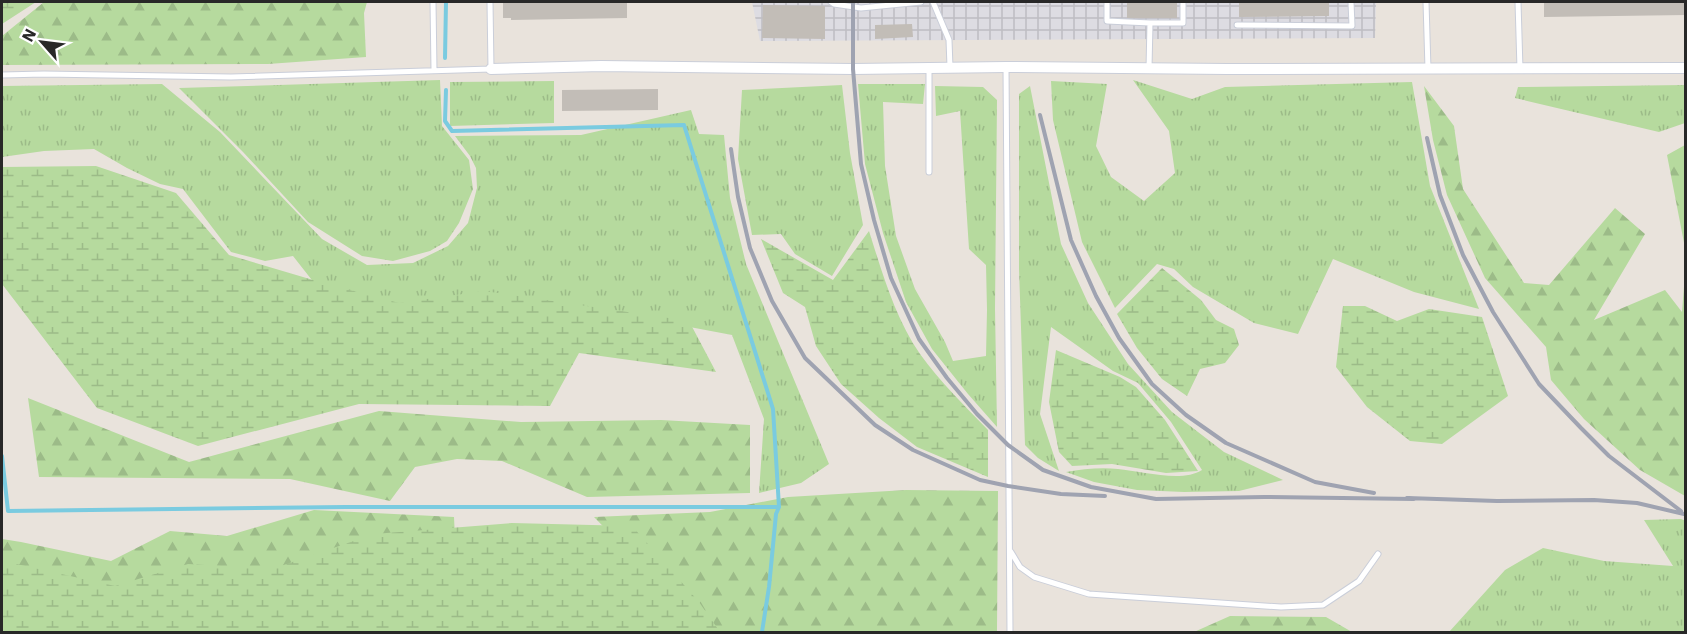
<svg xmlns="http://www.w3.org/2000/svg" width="1687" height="634" font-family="'IBM Plex Sans',sans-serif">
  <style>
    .industrial { fill: url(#industrial-grid) }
    .grass { fill: url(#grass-tufts) }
    .forest { fill: url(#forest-firs) }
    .wetland { fill: url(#wetland-marsh) }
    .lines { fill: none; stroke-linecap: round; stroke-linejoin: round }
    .stream { stroke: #7acbe0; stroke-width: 4 }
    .building { fill: #c2bdb7 }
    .lane-casing { stroke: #caced9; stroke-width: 7 }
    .street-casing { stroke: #caced9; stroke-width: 12 }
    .lane { stroke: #fff; stroke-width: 5 }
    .street { stroke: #fff; stroke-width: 10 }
    .rail { stroke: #9fa3b1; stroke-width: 4 }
  </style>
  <defs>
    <pattern id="industrial-grid" width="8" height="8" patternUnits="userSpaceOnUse" patternTransform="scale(1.5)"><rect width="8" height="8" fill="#dddce2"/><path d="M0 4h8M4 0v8" fill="none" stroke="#bebdc2"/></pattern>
    <pattern id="grass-tufts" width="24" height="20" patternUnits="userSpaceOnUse" patternTransform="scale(1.5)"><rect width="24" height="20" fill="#b6da9e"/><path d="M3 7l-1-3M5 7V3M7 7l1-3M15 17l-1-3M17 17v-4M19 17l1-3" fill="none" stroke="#9cbb88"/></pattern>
    <pattern id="forest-firs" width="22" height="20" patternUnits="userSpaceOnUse" patternTransform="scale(1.5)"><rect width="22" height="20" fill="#b6da9e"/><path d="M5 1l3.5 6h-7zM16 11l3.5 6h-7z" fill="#9cbb88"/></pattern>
    <pattern id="wetland-marsh" width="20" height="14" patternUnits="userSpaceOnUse" patternTransform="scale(1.5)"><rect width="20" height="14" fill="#b6da9e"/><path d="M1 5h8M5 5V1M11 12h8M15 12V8" fill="none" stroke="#9cbb88"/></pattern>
  </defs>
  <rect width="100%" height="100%" fill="#e9e3dc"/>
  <path class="industrial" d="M752,2H1376L1375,38L760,41Z"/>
  <path class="grass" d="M440,80L442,126L469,160L473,189L459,223L447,241L430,251L393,261L362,256L308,222L243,152L179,88Z
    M1133,80L1192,99L1225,87L1412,82L1430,186L1479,309L1414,292L1333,259L1298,334L1254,323L1193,287L1174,269L1157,264L1115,308L1082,242L1053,120L1051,81L1107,84L1096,146L1111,177L1144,201L1175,173L1169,131Z
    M554,81V123L450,126V82Z
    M162,84L220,132L322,239L367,265L413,263L448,246L468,223L477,188L476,168L470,156L455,136L581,135L691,110L699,134L724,135L730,198L746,264L829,464L801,483L759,493L764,419L732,335L626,315L408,312L315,284L293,256L265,261L231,252L183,189L160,184L127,168L94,149L44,151L2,157V86Z
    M858,84H925L923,104L883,102L885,166L896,236L915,289L945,342L953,361L986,356L987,310L986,265L969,249L960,111L936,116L935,86L983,87L997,100L995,309L997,427L968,394L932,349L906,302L883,233L865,164Z
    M842,85L850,153L863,225L832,276L795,254L781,234L752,235L738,159L742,90Z
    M1685,85V123L1659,132L1515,98L1518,87Z
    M1030,86L1061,244L1088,303L1128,364L1172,412L1224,452L1283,480L1239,491L1184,492L1137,490L1094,482L1066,472C1083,469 1101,467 1118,469C1141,471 1182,483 1202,470L1171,422L1138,383L1113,371L1051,327L1040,414L1059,471L1038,458L1025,445L1019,269V94Z
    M1681,519L1686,521L1685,632H1449L1505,570L1543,548L1604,561L1673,566L1644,520Z"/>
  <path class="forest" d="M44,2H367L364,13L366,57L268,64L2,65V36Z
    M1424,86L1454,126L1463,189L1524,283L1549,285L1615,208L1645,234L1594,320L1665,290L1682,312L1685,274V496L1640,470L1584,419L1551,380L1546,347L1485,278L1447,195L1433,140Z
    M1685,145V248L1667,155Z
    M28,398L189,462L379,411L521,422L661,420L750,425V493L587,497L502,461L457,459L415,467L390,501L290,479L39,477Z
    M906,490L998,491L997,632H690L634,558L594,517L710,512L788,497Z
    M314,510L454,517L456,560L504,584L2,593V539L21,542L111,561L170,531L227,536Z
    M1230,616L1326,617L1352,632H1194Z"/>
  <path class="wetland" d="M2,2H36L2,24Z
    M96,166L176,193L229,255L330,285L399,303L484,291L689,321L716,372L579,353L550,406L359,404L198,446L97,408L2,284V167Z
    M869,231C882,272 895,318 920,354C940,382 965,406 988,430V477L917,447L879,418L841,384L816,346L805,307L783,293L761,239L833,280Z
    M1162,268L1201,300L1216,320L1234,329L1239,345L1225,363L1200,369L1187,396L1162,379L1137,348L1117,314Z
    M1343,306H1365L1397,321L1429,309L1482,317L1508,396L1442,444L1410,441L1367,407L1336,367Z
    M1056,350L1120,377L1136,387L1165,420L1198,471L1166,473L1112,464L1072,466L1059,452L1049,402Z
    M512,523L632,526L699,602L720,632H2V565L12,563L115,586L188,564L272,569L374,534Z"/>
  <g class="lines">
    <path class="stream" d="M445,58L446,2
      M446,90L445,121L452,131L684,125L773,409L779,507L776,514L769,587L762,632
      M2,456L8,511L346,507H779"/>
  </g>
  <path class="building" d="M503,2H627V18L511,20V18H503Z
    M1127,2H1177V18H1127Z
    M1239,2H1329V16L1239,17Z
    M1544,2H1686V15L1544,17Z
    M763,5L825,6V39L762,38Z
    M912,24L913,37L875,39V25Z
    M658,89V110L562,111V90Z"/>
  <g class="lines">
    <g class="lane-casing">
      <path id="lane" d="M433,2L434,70
        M831,2L834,4L861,8L921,2
        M933,2L949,40L950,67
        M1107,2V21L1150,23L1149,68
        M1426,2L1428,69
        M1518,2L1520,69
        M1150,23H1183V2
        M1237,25L1352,26L1351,2
        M1006,67L1010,632
        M929,68V172
        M2,75L44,74L231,77L491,69L490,2
        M1011,552L1020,567L1034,577L1089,594L1281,607L1323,605L1359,581L1378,554"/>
    </g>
    <g class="street-casing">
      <path id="street" d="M491,69L601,66L853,69L1006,67L1227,69L1686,68"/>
    </g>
    <use href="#lane" class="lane"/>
    <use href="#street" class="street"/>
    <path class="rail" d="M853,2V69L861,164L874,220L891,278L919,339L947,378L977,414L1008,445L1043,470L1091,487L1156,499L1264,497L1414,499
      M1040,115L1071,240L1096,296L1119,338L1152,384L1186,415L1226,443L1315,482L1374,493
      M1427,138L1440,195L1463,255L1493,312L1539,384L1581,428L1609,456L1681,511
      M731,149L738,197L750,248L772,301L805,358L875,425L913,450L980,480L1008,486L1061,494L1105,496
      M1407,498L1497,501L1594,500L1637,503L1684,514"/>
  </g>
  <rect width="1687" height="634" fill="none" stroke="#282828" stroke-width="6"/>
  <g transform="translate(42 42) rotate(298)" stroke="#ffffff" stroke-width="4.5" paint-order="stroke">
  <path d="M0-4.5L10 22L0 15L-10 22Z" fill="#282828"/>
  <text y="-9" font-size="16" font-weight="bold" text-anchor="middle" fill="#282828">N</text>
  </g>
</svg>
